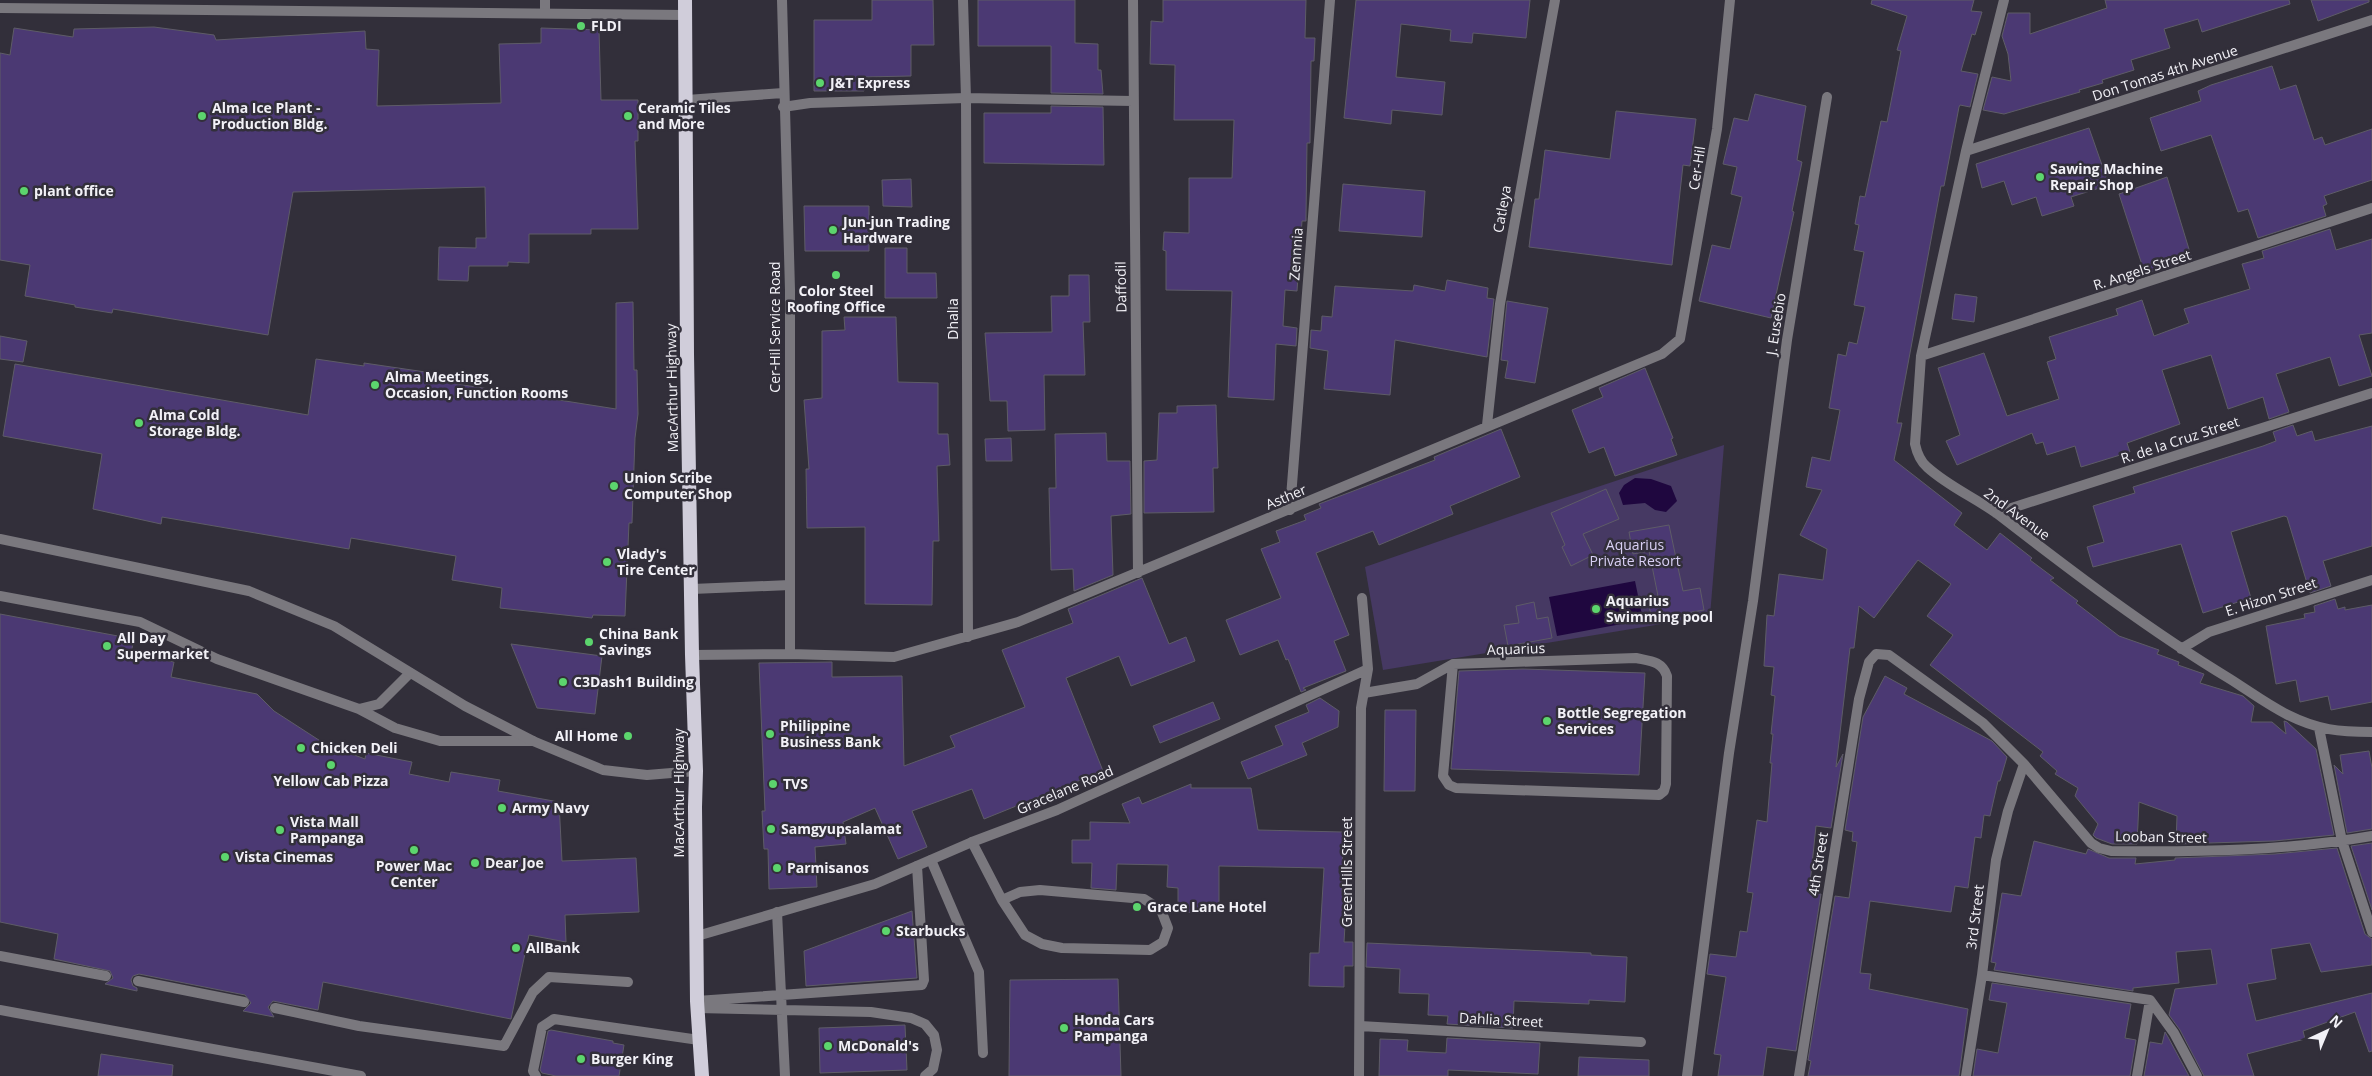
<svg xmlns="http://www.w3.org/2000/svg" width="2372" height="1076" font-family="'Open Sans',sans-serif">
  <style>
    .green { fill: #463963 }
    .water { fill: #1f073f }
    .building { fill: #4b3973; stroke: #5e5c67 }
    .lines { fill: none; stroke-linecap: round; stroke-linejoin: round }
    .service { stroke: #7a787e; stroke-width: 10 }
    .minor { stroke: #7a787e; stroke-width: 10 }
    .trunk { stroke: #d0cdda; stroke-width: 14 }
    .poi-dot { fill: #5cd56d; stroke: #322f3a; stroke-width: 2 }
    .labels { text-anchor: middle; stroke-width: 5; stroke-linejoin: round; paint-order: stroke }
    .poi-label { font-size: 14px; font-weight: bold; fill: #f2f1f7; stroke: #322f3a; text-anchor: start }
    .street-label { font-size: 14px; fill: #f2f1f7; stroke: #322f3a }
    .park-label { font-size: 14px; fill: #d9d0f5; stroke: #322f3a }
  </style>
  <rect width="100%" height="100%" fill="#322f3a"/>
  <path class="green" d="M1724,445L1710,616L1383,670L1365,567L1549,503Z"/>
  <path class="water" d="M1635,478L1651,479L1671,486L1677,501L1666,512L1655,510L1645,503L1623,505L1619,493L1624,485Z
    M1635,581L1643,620L1557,636L1549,597Z"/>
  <path class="building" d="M872,0H933L934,45H911V76L864,77V91H814V20H872Z
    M978,0H1075V43L1098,44V70H1101L1103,94L1051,93V46H978Z
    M1163,0H1306L1305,38H1315L1314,61H1311L1310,143H1307L1306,217V221H1302L1297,291L1285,290L1283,326L1297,328L1296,346L1276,344L1274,400L1228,397L1232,291L1166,290V251L1163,250L1164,232L1189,233V178H1232L1234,120H1174L1175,65L1150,64L1151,21L1163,22Z
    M1356,0H1530L1526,38L1473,33L1472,43L1450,41L1451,30L1401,24L1396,77L1445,82L1442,115L1392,110L1391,124L1344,118Z
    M1872,0H1974L1971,11L1982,12L1975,35L1972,34L1961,71L1978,74L1970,107L1960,105L1959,107L1944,186H1941L1897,423H1902L1894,460L1962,513L1954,525L1987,550L2000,533L2032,558L2030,560L2054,578L2050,580L2078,601L2076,603L2119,636L2159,650L2157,654L2179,662L2178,665L2204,674L2200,683L2243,696L2254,706L2251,722H2272L2286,734L2284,721L2287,722L2316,749L2334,835L2274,841L2176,844L2177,816L2139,802L2137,844H2112L2096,838L2093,835L2098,824L2075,796L2078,788L2055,774L2057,771L2040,756L2043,752L1930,665L1953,635L1927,616L1951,584L1918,560L1874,618L1859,606L1854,648H1850L1836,767L1843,754L1831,828L1816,826L1809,893L1821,894L1796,1051L1767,1047L1763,1076H1718L1721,1055L1714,1054L1726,977L1707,974L1710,954L1736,957L1740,931L1747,932L1753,893L1747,892L1757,820L1767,822L1772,763H1770L1773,734H1771L1775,696L1771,695L1774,667L1764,666L1767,615L1774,616L1779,574L1823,580L1827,549L1800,535L1822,490L1806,487L1812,457L1830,461L1840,410L1829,408L1838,354L1846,356L1849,342L1857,344L1865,307L1854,305L1864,252L1854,250L1859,225L1855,224L1860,196L1865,197L1881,121L1887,122L1901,51L1897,50L1907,16L1871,4Z
    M2105,0H2289L2290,4L2202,32L2198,19L2164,29L2170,48L2131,60L2134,70L2102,80L2103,83L2079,90L2080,92L2004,114L1983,110L1992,77L2011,81L2008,54L2002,36L2008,13H2030V34L2107,8Z
    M2311,0H2369V2L2318,21Z
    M154,27L214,35L216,40L365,31L366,49L379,50L377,106L501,103L499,44L541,43V28L599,30L601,100H638V141H635L638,229H591V234H529V263L508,262V266H469L468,281L438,280L439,247L476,248V238H486L485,187L293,192L268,335L113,309L112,313L75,307V305L25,296L30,265L0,260V53L10,55L14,28L73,37L74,29Z
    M2272,66L2280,90L2296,85L2314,140L2322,137L2325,145L2372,129V180L2324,196L2327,204L2323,206L2326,216L2258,238L2248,209L2238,212L2211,135L2161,151L2150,118L2201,101L2198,91L2211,85Z
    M1755,94L1806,106L1797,160L1802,162L1792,211L1794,212L1771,318L1699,301L1712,245L1730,249L1742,197L1731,194L1737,167L1723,164L1734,118L1748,121Z
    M1051,106L1103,107L1104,165L984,163V113H1051Z
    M1616,111L1696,119L1690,166L1683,165L1672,265L1529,247L1535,199H1539L1545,150L1610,159Z
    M2089,128L2109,185L2071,197L2074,206L2042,216L2036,197L2012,205L2004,181L1982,188L1976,164Z
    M2167,177L2192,259L2145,274L2119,194Z
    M911,179L912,207L883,206L882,180Z
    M1343,184L1425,191L1422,237L1339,231Z
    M804,206H869V251H805Z
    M2330,229L2336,250L2372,239V333L2359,335L2372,376L2339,386L2330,357L2276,374L2289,412L2269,419L2263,397L2228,409L2211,355L2162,370L2180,424L2127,443L2130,452L2081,467L2075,446L2047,455L2043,442L2036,444L2032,433L1957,465L1946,441L1960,435L1938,368L1984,353L2007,416L2059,399L2047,362L2056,359L2049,337L2118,315L2116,309L2142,300L2154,336L2189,323L2184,309L2250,289L2242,264L2264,258L2262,251Z
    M885,248H907V273H936L937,298H885Z
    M1069,275H1089L1090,322H1083L1085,375H1044L1045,430L1008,431L1007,401H990L985,333L1052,332L1051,296H1069Z
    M1447,280L1488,288L1487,298L1494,299L1487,357L1395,340L1390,395L1324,389L1328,351L1310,348L1311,330L1321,331L1322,316L1332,317L1335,286L1413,291L1414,285L1445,291Z
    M1955,294L1977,297L1974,322L1952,319Z
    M1507,301L1548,308L1535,383L1505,378L1508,361L1501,360Z
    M633,302L634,370H637L638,414L635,438L632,523H629L625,616L593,615L592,618L500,608L502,588L452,580L456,556L351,538L349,549L162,517L161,524L93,509L102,454L3,436L15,364L308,415L316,359L364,366V363L439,374L438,381L616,409V303Z
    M844,317H896L898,382L938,383V434H948L950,465L937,466L939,541H933L932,605L865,604V527L807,528L806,469H809L804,400L822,398V331L845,330Z
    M0,336L27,341L23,362L0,359Z
    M1645,368L1673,438L1671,439L1677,455L1615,476L1604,447L1589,453L1572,410L1603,397L1599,388Z
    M1216,405L1218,468H1213L1214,512L1144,513V461L1157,460L1159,413H1177V406Z
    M2293,425L2297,436L2312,431L2315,441L2372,426V546L2323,561L2331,586L2310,593L2287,517L2284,516L2231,532L2251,598L2203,613L2181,544L2093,567L2087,547L2104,542L2093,506L2135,493L2133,487L2263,446L2276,441L2273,432Z
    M1501,429L1520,477L1450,506L1453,514L1379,545L1373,531L1316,553L1349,635L1334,641L1346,671L1303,688L1306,690L1301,692L1288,659L1286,660L1278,640L1240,655L1226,620L1281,598L1261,549L1280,542L1276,531L1306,520L1304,515L1321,508L1319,504L1435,460L1434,457Z
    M1106,433L1107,461H1130L1131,514L1111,516L1113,575L1074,591L1073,569L1051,570L1049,488H1056L1055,434Z
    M1011,438L1012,461H986L985,439Z
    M1606,489L1619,519L1583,534L1593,555L1571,566L1562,547L1565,545L1551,513Z
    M1669,525L1683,591L1700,588L1704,610L1652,619L1647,598L1658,596L1649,551L1633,554L1629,532Z
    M1142,578L1169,644L1186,637L1195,661L1131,686L1119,656L1066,678L1103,771L984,819L972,789L912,811L927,847L898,859L875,808L843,822L846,844L815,847L817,887L769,889L768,849H764L762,811H765L759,663L832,662V677L902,676L904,766L955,747L950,736L1025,707L1002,650L1073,623L1068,609Z
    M2335,599L2338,609L2345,607V610L2372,605V702L2331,710L2328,696L2300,702L2296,680L2276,684L2266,626L2305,618L2304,614L2315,612L2314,606Z
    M1534,602L1537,619L1548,617L1552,638L1508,646L1504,625L1519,623L1516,606Z
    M0,614L134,639L131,653L174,662L171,677L257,694L274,711L325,744L365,759L366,753L412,762L409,774L449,782L451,772L500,780L498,791L559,802L562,861L636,858L639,912L565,915L566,942L529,935L511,1019L323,982L318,1010L273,1001L268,1007L274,1017L243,1011L251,1003L245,995L139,974L133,976L131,980L133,986L137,988V991L105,984L113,978L110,971L54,959L58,934L0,922Z
    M511,644L602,656L595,714L537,708Z
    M1523,669L1645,673L1639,775L1451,769L1459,671Z
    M1885,676L1907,688L1904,694L1992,741L2007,757L2000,781H1998L1990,816L1984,815L1981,838L1975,837L1968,888L1955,886L1951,912L1870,901L1860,973L1871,974L1869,989L1968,1009L1959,1076H1808L1811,1061L1808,1060L1835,896L1849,898L1857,842L1852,841L1853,832L1845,830L1863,717Z
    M1320,698L1339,711L1338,727L1302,743L1307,755L1248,779L1241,762L1283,745L1275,726L1309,712L1306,705Z
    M1213,702L1220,719L1160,743L1153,726Z
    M1385,710H1416L1415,791H1384Z
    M2369,751L2372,768V829L2347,833L2334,765L2343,774L2340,755Z
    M1191,784V788H1251L1258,830L1343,832L1342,892H1347L1344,942H1353V966H1344V987L1309,986L1310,953H1319L1324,868L1219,866V913L1178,912V888L1167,887L1168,865L1117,864L1116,890L1091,888L1092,863H1072V840H1090V822L1130,823L1122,804L1139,797L1142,804Z
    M2034,841L2086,854L2088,849L2109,858H2136L2135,864L2175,860V858L2275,854L2337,848L2365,934L2372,939V965L2321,972L2310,943L2271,949L2276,979L2247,984L2256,1021L2372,993V1051L2369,1052L2355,1012L2303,1031L2305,1039L2247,1054L2254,1076H2204L2180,1030L2169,1015L2175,989L2217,984L2211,949L2176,952L2179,983L2133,988V991L1994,970L1996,963L1991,962L2002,893L2021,896Z
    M2372,843V910L2351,846Z
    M912,911L917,978L806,986L804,951Z
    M1367,943L1591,953V955L1627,957L1625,1002L1589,1000V1004L1514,1001L1513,1028L1447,1024L1448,1016L1428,1015L1429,994L1399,993L1400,969L1366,967Z
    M1118,979L1121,1076H1009L1010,980Z
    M1992,983L2131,1004L2125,1038L2136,1040L2130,1076H1973L1977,1049L1998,1053L2007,1003L1989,1000Z
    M905,1025L907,1070L820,1073L819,1028Z
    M551,1030L613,1041V1043L624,1045L619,1076H556L542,1073L540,1070L548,1031Z
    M2165,1032L2168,1037L2189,1076H2144L2150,1042L2162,1044Z
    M1447,1038L1540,1043L1538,1074L1448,1070V1076H1379L1380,1039L1408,1040L1407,1051L1446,1053Z
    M101,1054L173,1065L172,1076H98Z
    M1579,1057L1649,1060V1076H1578Z"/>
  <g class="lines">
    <path class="service" d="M545,0V12
      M783,107L810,103L966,98
      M692,589L790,585
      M0,596L140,622L217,659L359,709L379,704L410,673
      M1364,693L1417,684L1453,664L1636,658C1650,661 1662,661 1667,676L1666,784L1664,791L1659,795L1456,788L1449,785L1443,776L1453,664
      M359,709L395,728L440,741H533
      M972,842L1002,900L1025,935L1042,944L1062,948L1150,950L1163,942L1168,928L1161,910L1144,899L1040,890L1020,892L1002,900
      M931,860L979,972L983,1053
      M777,912L785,1076
      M0,956L106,976
      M138,981L244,1002
      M697,1001L922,985L924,980L917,866
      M275,1008L359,1026L504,1046L533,992L549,977L628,982
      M697,1008L871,1012L911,1018L925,1024L934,1035L937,1050L933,1069L925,1076
      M536,1076L533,1071L542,1027L554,1019L699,1040"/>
    <path class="minor" d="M782,0L790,290V654
      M963,0L966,98L968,637
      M1133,0L1138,573
      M2004,0L1966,151L1921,356L1915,444C1917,453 1920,461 1927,467C1949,487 1976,498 1999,515C2074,573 2149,630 2230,679C2249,691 2268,705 2288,715C2318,730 2339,732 2372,732
      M0,8L685,15
      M966,98L1133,101
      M687,100L783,93
      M1966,151L2372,20
      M1921,356L2372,208
      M1487,425L1500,304L1555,0
      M1290,510L1330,0
      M1996,513L2372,393
      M0,539L249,591L334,626L465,706L533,741L603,770L647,775L696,771
      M2181,649L2209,632L2372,580
      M692,655L790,654L894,657L1018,622L1662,354L1680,339L1717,129L1730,0
      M2319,728L2342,841L2372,932
      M697,936L875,884L972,842L1057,810L1368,669
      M1982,975L2150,1000L2174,1033L2197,1076
      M0,1010L361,1076
      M1360,1026L1641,1042
      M1359,1076L1361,708L1368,669L1362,598
      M1687,1076L1729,753L1753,601L1787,340L1827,97
      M1799,1076L1859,699L1869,662L1876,654L1889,655L1983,723L2024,764L2091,843L2099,848L2111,851C2199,852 2286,851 2372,836
      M1966,1076L1982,975L1996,860L2008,811L2024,764
      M2137,1076L2150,1000"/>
    <path class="trunk" d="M685,0L687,354L692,655L696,771L695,807L697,1001L702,1076"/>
  </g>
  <g class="poi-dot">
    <circle cx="581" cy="26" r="5"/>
    <circle cx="820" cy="83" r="5"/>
    <circle cx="202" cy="116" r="5"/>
    <circle cx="628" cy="116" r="5"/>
    <circle cx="2040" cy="177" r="5"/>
    <circle cx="24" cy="191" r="5"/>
    <circle cx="833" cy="230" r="5"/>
    <circle cx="836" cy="275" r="5"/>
    <circle cx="375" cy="385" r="5"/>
    <circle cx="139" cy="423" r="5"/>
    <circle cx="614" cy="486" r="5"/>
    <circle cx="607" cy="562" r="5"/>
    <circle cx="1596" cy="609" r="5"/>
    <circle cx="589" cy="642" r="5"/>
    <circle cx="107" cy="646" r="5"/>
    <circle cx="563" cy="682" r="5"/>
    <circle cx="1547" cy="721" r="5"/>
    <circle cx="770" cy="734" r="5"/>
    <circle cx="628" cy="736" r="5"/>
    <circle cx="301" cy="748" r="5"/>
    <circle cx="331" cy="765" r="5"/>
    <circle cx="773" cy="784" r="5"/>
    <circle cx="502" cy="808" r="5"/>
    <circle cx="771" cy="829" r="5"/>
    <circle cx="280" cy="830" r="5"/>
    <circle cx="414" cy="850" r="5"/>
    <circle cx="225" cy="857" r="5"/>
    <circle cx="475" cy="863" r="5"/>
    <circle cx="777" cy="868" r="5"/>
    <circle cx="1137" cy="907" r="5"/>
    <circle cx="886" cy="931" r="5"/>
    <circle cx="516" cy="948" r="5"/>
    <circle cx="1064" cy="1028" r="5"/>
    <circle cx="828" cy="1046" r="5"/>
    <circle cx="581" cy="1059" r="5"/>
  </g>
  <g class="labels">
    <g class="poi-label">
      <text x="591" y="31">FLDI</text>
      <text x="830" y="88">J&amp;T Express</text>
      <text x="212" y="113">Alma Ice Plant -<tspan x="212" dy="16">Production Bldg.</tspan></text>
      <text x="638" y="113">Ceramic Tiles<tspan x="638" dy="16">and More</tspan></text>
      <text x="2050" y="174">Sawing Machine<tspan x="2050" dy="16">Repair Shop</tspan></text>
      <text x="34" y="196">plant office</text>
      <text x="843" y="227">Jun-jun Trading<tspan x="843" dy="16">Hardware</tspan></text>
      <text x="836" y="296" text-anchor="middle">Color Steel<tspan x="836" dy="16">Roofing Office</tspan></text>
      <text x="385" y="382">Alma Meetings,<tspan x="385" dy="16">Occasion, Function Rooms</tspan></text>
      <text x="149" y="420">Alma Cold<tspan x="149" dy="16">Storage Bldg.</tspan></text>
      <text x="624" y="483">Union Scribe<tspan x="624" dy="16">Computer Shop</tspan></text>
      <text x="617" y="559">Vlady's<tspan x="617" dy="16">Tire Center</tspan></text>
      <text x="1606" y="606">Aquarius<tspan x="1606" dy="16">Swimming pool</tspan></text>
      <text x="599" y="639">China Bank<tspan x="599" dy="16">Savings</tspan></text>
      <text x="117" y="643">All Day<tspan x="117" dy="16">Supermarket</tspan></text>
      <text x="573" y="687">C3Dash1 Building</text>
      <text x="1557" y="718">Bottle Segregation<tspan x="1557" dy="16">Services</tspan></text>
      <text x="780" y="731">Philippine<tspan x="780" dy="16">Business Bank</tspan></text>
      <text x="618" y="741" text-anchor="end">All Home</text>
      <text x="311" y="753">Chicken Deli</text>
      <text x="331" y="786" text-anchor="middle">Yellow Cab Pizza</text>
      <text x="783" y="789">TVS</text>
      <text x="512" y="813">Army Navy</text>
      <text x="290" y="827">Vista Mall<tspan x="290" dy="16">Pampanga</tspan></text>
      <text x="781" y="834">Samgyupsalamat</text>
      <text x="235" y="862">Vista Cinemas</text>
      <text x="485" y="868">Dear Joe</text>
      <text x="414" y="871" text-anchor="middle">Power Mac<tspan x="414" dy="16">Center</tspan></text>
      <text x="787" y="873">Parmisanos</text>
      <text x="1147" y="912">Grace Lane Hotel</text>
      <text x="896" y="936">Starbucks</text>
      <text x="526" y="953">AllBank</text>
      <text x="1074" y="1025">Honda Cars<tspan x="1074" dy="16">Pampanga</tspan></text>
      <text x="838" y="1051">McDonald's</text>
      <text x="591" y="1064">Burger King</text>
    </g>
    <g class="street-label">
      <text transform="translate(2165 73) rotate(-18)" y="5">Don Tomas 4th Avenue</text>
      <text transform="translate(1697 168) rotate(-81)" y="5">Cer-Hil</text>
      <text transform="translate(1502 209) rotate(-80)" y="5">Catleya</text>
      <text transform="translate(1296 254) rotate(-86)" y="5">Zennnia</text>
      <text transform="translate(2142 270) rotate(-18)" y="5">R. Angels Street</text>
      <text transform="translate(1121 287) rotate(-91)" y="5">Daffodil</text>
      <text transform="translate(953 319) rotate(-90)" y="5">Dhalia</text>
      <text transform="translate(1776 324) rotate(-81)" y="5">J. Eusebio</text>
      <text transform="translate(775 327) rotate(-90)" y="5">Cer-Hil Service Road</text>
      <text transform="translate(672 388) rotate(-91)" y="5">MacArthur Highway</text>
      <text transform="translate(2180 440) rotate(-18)" y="5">R. de la Cruz Street</text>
      <text transform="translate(1286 497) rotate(-23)" y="5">Asther</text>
      <text transform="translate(2017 514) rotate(36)" y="5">2nd Avenue</text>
      <text transform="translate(2271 597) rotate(-18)" y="5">E. Hizon Street</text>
      <text transform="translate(1516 649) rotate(-2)" y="5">Aquarius</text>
      <text transform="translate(1065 790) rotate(-23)" y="5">Gracelane Road</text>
      <text transform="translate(679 793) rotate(-90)" y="5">MacArthur Highway</text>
      <text transform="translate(2161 837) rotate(1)" y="5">Looban Street</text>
      <text transform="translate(1818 864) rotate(-81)" y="5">4th Street</text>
      <text transform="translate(1347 872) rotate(-90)" y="5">GreenHills Street</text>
      <text transform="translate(1975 917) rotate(-83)" y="5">3rd Street</text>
      <text transform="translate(1501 1020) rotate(3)" y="5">Dahlia Street</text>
    </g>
    <g class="park-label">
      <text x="1635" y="550">Aquarius<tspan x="1635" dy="16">Private Resort</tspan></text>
    </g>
  </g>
  <g transform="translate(2327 1031) rotate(44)" stroke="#322f3a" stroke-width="4" paint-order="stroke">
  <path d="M0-4L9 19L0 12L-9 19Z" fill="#f2f1f7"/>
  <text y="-8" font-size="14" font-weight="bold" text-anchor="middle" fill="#f2f1f7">N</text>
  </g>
</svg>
